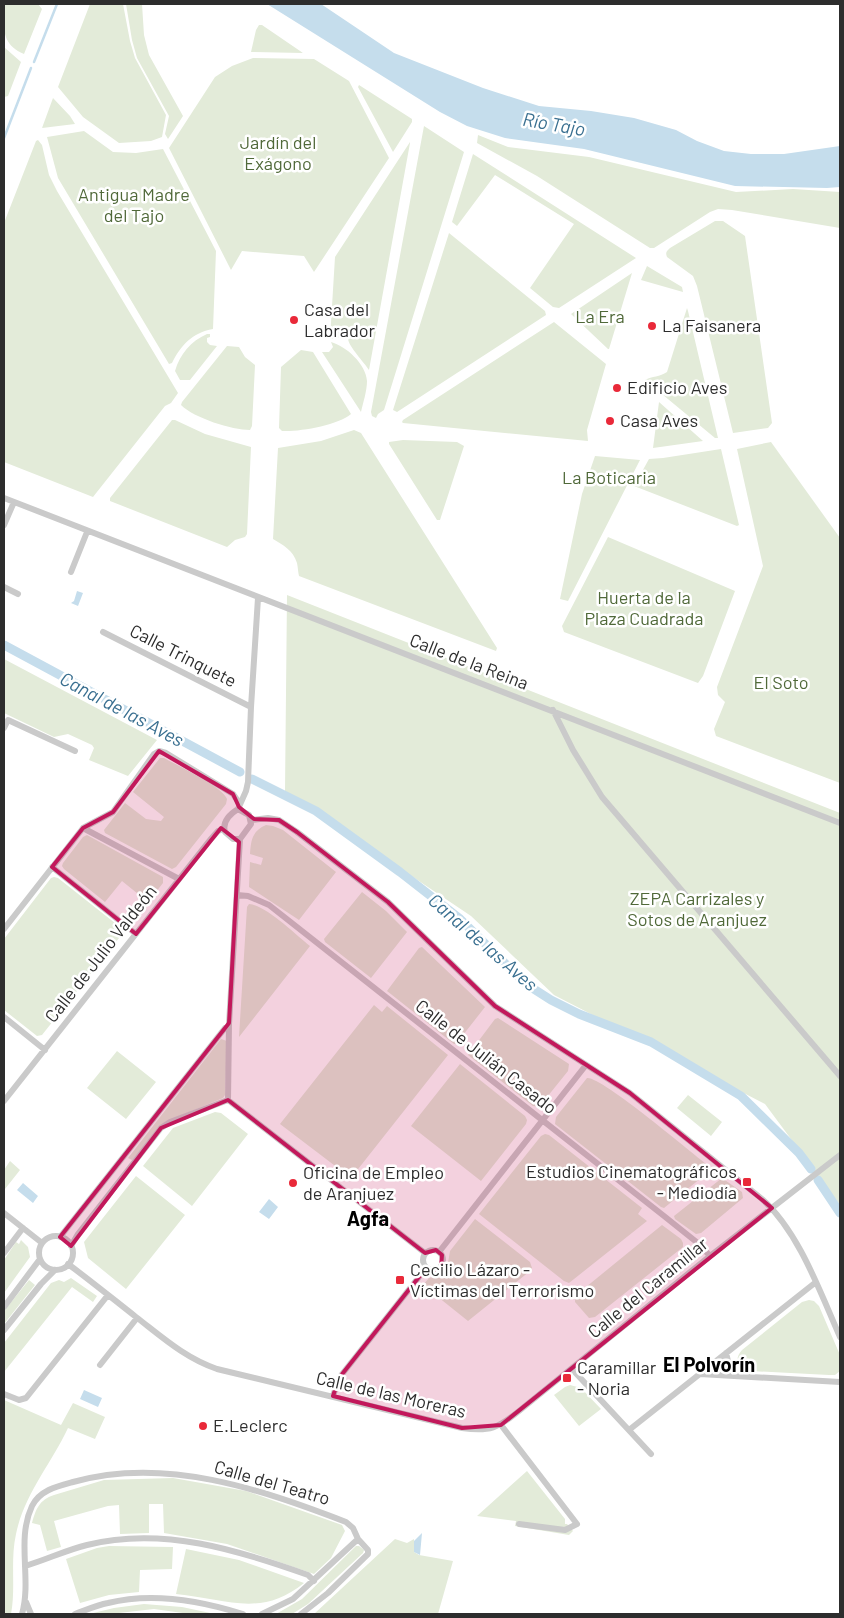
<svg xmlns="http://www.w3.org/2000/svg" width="844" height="1618" font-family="Barlow,sans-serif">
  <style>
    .green { fill: #e3ebd9 }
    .water { fill: #c5ddec }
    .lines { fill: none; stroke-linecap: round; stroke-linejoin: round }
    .stream { stroke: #c5ddec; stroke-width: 2.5 }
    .canal { stroke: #c5ddec; stroke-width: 9 }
    .street { stroke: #cacaca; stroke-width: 6 }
    .marked { fill: #c2185b; fill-opacity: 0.2; stroke: #c2185b; stroke-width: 4; stroke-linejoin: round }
    .poi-dot { fill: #e92939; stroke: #fff; stroke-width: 2 }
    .labels { text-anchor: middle; stroke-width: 5; stroke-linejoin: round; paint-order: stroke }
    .park-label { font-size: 18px; fill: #506939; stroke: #fff }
    .poi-label { font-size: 18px; fill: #2d2d2d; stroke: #fff; text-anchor: start }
    .street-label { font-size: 18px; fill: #2d2d2d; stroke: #fff }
    .water-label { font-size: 19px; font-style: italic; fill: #396f90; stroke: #fff }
    .quarter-label { font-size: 20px; font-weight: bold; fill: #000; stroke: #fff }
  </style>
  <rect width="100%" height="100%" fill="#fff"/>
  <path class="green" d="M4,4H38L42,9L24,54C0,44 4,27 4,4Z
    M90,4H123L130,41L135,58L166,115L162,137L151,141L119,143L83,117L58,87Z
    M126,4H142L144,35L149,55L183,116L168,139L165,134L169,116L137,58L132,40Z
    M259,25H262L303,53L251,52L256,30Z
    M4,47L21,62L8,96L4,97Z
    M253,58L314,59L349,81L389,158L314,272L304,256L242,251L231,270L169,148L215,77L232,66Z
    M359,85L412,119V122L393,152L358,87Z
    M53,98L70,116L75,124L42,128Z
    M424,126L464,152L384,410L378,414L376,418L372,416L371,412Z
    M84,131L113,152L136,153L163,149L216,251L213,329C192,333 181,345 172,363L169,364L58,178L47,137Z
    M478,135L508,147L589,157L736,192L793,189L840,192V228L732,210L718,209L710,212L654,248H650L537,176L477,143Z
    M38,140L42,145L49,175L57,191L178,393L171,403L165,406L93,497L4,462V223L36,141Z
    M410,142V143L369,370C364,362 349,347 348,339L340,336L338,338L330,339L335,257Z
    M473,154L636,258L559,308L553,307L530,288L574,224L495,175L457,226L452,222Z
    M715,221H723L745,236L772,423L768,428L733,433L697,286L693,276L667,257C665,252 667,251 670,248Z
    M449,233L545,311L546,315L397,412L393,410Z
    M647,266L682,287L683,292L641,280Z
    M632,273L609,349H608L571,314Z
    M687,308L688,311L718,438H715L645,380C652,376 660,377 667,372Z
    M554,322L606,364L587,430L588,441L403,423L402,422L403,420Z
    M207,334H210V337L207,338V342L210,345L217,346L190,380H180L175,371C180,354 191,341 207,334Z
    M331,342C346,346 366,364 367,381C367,391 363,403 361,412L322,352H329L333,347Z
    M227,346L239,347L245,357L255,365L252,426L250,430C232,430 194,418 181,405L182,402Z
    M301,350L313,352L351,414C338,425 300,432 282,431L279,428L281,367Z
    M659,402L703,441L653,448Z
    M172,420H175L205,434L251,447L247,534L245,537L235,540L227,547L110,501V498Z
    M354,430L361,433L497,648L496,651L299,576C298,572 298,568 297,563C293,550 283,545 273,539L278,448L321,441Z
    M403,440L457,442L464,446L440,520H437L389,444V442Z
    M771,442L840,538V783L716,736L714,729L725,702L718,695L717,687L763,566L737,449Z
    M721,449L739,525L737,526L634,486L649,459L663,458Z
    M595,456L640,460L568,601L560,599L582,494Z
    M608,537L735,591L703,676L698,683L564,632L562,626Z
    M287,595L840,813V1205L765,1104L554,995L471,916L285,791Z
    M4,659L157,740L128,776L89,760L94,748L92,745L68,734L54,737L4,713Z
    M160,758H164C178,766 222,786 227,799L226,804L176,867L172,869L105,833L104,830L125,803L146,819L161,821L164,817L133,792Z
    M266,825L273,826L283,830L336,872L299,920L249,887L250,862L261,865L263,858L250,854C251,840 252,831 266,825Z
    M87,835L163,877V883L148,902L122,881L105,902L64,869L62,866L63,863L83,837Z
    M54,877L58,878L120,927L123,933L42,1035L37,1036L4,1010V939L51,878Z
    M362,892L386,911L407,932L371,978L325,942L324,939Z
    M249,904C266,905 296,935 310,946L239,1037L247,907Z
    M422,947L485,1007L456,1044H454L387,991L419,948Z
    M374,1005L382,1012L387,1006L448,1055L351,1178L280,1124Z
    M498,1018L569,1064L568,1071L539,1107L533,1106L468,1055L495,1019Z
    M221,1039L227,1041V1044L225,1095L223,1098L165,1122L132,1160L128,1158Z
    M117,1051L156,1082L126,1119L87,1088Z
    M460,1064L525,1116L527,1120L526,1124L481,1181L411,1126Z
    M587,1078C601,1076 693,1154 710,1167L711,1170L664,1208L661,1207L555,1124L556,1117Z
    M688,1095L722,1122L711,1136L677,1108Z
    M215,1112L221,1113L248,1134L192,1206L143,1166L173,1128Z
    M545,1134L549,1135L642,1208L638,1214L647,1221L569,1283L564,1281L479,1214L541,1136Z
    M10,1161L20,1170L5,1189L4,1170Z
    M136,1176L185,1215L126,1289L88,1258L84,1242Z
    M722,1178L742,1192L743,1198L701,1233L696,1234L675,1219L674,1216Z
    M475,1219L530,1262L532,1268L530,1271L468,1321L423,1285L429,1278L441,1275L447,1269L450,1251Z
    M662,1225L681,1239L683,1243V1247L595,1317L589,1318L575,1302V1296Z
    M21,1240L28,1247L30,1257L4,1293V1260L16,1242L19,1244Z
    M71,1278L97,1296L93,1302L72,1287L4,1372V1343L51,1283L59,1280L64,1282Z
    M29,1280L35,1285L4,1324V1311Z
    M809,1300L814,1301L819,1306L840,1355V1371L835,1375H829L750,1371L741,1369C735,1362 737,1356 742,1350L802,1302Z
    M570,1385L581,1388L601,1409L579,1426L554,1395L565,1387Z
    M4,1400L61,1425L73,1403L105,1417L95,1439L68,1428C51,1464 24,1495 16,1534C10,1561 16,1588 11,1614H4Z
    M527,1471L565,1519V1524H567L573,1531L569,1535L515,1526L516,1521L477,1516Z
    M173,1478L246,1491L342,1525L345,1531L331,1558L314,1574L227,1544L164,1533L163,1504H149V1533L120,1534L119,1505L108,1506L54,1521L61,1547L47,1551L40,1525L32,1523C36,1509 39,1500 54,1495L104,1480Z
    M395,1539L407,1543L414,1539V1552L419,1555L453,1561L438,1614H314Z
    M109,1546L173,1547L172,1569L140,1570L139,1592L109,1595L80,1603L66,1559L97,1548Z
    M356,1546H359L364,1550L363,1553L308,1604L292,1614H276L302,1599Z
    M186,1549L239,1560L304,1583C261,1618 227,1599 176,1594Z
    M144,1604L182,1607L215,1614H190L154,1609L110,1614H89L114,1608Z"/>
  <path class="water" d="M267,4H321L394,53L483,88L539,106L591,111L634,118L676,130L697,141L724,151L751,154H784L840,146V187L827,188L735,186L584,149L505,138L467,126L440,112Z
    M77,591L83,593L78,606L71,603L74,601Z
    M23,1183L38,1196L33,1203L17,1190Z
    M269,1199L278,1207L269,1219L259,1212Z
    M84,1390L102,1398L98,1407L80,1399Z
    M422,1533L420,1555L414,1552V1541Z"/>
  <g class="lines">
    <path class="stream" d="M34,62L57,4
      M4,138L31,68"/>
    <path class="canal" d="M4,645L240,772
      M252,779L316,811L400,872L459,918L526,984L551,1000L579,1014L651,1042L741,1096L799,1153L811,1169
      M818,1180L840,1213"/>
    <path class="street" d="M4,498L840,823
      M4,525L14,502
      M71,572L87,532
      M4,587L18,594
      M103,632L251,707
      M553,710L573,750L602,797L840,1076
      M4,728L8,720L75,751
      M238,809L246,791L248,782L251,707L258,598
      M238,809L249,815L251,824L240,839H233L225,832C222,822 230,814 238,809Z
      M251,820L268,818L279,820L297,832L388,902L495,1006L630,1093L762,1199C799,1232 820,1292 840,1337
      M83,828L179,879
      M52,867L136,934
      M237,895L248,896L269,905L664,1216L699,1244L710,1256
      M4,929L83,828L113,812L154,754L159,751L166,753L233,794L240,804
      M4,1017L45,1050
      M228,1100L425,1253
      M4,1101L210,840L218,831L224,829
      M4,1213L42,1243
      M39 1253a17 17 0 1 1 34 0a17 17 0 1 1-34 0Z
      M60,1237L225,1028H229
      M71,1246L78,1234L161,1128L170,1122L228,1100L229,1024L240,839
      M423 1260a10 10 0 1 1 20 0a10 10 0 1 1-20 0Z
      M439,1252L586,1065
      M4,1253L23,1228
      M68,1264C91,1281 113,1299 136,1317C162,1337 185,1358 217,1369L462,1428C490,1432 498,1428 519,1411L710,1256L840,1155
      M4,1307L40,1259
      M4,1330L41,1284L55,1270
      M726,1353L730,1369L735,1376
      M100,1365L137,1318
      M572,1369L651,1454
      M700,1374L840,1382
      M4,1394L19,1400L26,1398L108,1295
      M333,1396L339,1378L426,1268
      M501,1425L577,1524L565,1530L519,1524
      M629,1430L816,1282
      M25,1566C46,1560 66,1550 87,1545C162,1526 238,1550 308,1575L314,1581
      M26,1602L31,1614
      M22,1614C32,1579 16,1540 32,1506C40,1490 58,1486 73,1482C165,1456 260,1489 346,1522L353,1528L358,1539
      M75,1614C86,1610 97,1605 108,1603C151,1592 202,1601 243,1614
      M262,1614L293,1599L358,1539L368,1550V1554L328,1593L301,1614"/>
  </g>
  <path class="marked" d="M159,751L233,794L239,807L254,819L279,820L297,832L388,902L495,1006L630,1093L772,1208L501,1425L462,1428L333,1396L339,1378L426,1268L434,1271L441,1267L442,1255L436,1250L425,1253L228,1100L161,1128L71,1246L60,1237L229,1023L239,842L221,828L136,934L52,867L83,828L113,812Z"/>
  <g class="poi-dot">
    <circle cx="294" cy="320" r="5"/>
    <circle cx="652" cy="326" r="5"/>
    <circle cx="617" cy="388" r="5"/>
    <circle cx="610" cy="421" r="5"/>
    <rect x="742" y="1177" width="10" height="10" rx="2.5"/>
    <circle cx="293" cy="1183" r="5"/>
    <rect x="395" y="1275" width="10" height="10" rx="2.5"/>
    <rect x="562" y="1373" width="10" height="10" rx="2.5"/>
    <circle cx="203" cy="1426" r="5"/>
  </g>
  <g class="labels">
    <g class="park-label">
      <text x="278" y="149">Jardín del<tspan x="278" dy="21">Exágono</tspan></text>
      <text x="134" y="201">Antigua Madre<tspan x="134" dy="21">del Tajo</tspan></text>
      <text x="600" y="323">La Era</text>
      <text x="609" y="484">La Boticaria</text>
      <text x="644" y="604">Huerta de la<tspan x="644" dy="21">Plaza Cuadrada</tspan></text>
      <text x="781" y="689">El Soto</text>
      <text x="697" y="905">ZEPA Carrizales y<tspan x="697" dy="21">Sotos de Aranjuez</tspan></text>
    </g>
    <g class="poi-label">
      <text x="304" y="316">Casa del<tspan x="304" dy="21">Labrador</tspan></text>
      <text x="662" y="332">La Faisanera</text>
      <text x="627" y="394">Edificio Aves</text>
      <text x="620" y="427">Casa Aves</text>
      <text x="737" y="1178" text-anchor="end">Estudios Cinematográficos<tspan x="737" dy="21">- Mediodía</tspan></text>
      <text x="303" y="1179">Oficina de Empleo<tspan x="303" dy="21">de Aranjuez</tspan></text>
      <text x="410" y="1276">Cecilio Lázaro -<tspan x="410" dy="21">Víctimas del Terrorismo</tspan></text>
      <text x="577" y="1374">Caramillar<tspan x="577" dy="21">- Noria</tspan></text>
      <text x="213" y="1432">E.Leclerc</text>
    </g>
    <g class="street-label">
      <text transform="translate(183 656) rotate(27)" y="6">Calle Trinquete</text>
      <text transform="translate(469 662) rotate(21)" y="6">Calle de la Reina</text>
      <text transform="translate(101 954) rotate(-52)" y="6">Calle de Julio Valdeón</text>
      <text transform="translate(486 1057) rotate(38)" y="6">Calle de Julián Casado</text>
      <text transform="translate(648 1288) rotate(-39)" y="6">Calle del Caramillar</text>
      <text transform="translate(391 1395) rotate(13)" y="6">Calle de las Moreras</text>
      <text transform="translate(272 1483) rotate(16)" y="6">Calle del Teatro</text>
    </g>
    <g class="water-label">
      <text transform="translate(554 124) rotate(10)" y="7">Río Tajo</text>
      <text transform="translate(122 709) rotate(28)" y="7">Canal de las Aves</text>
      <text transform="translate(483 942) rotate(41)" y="7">Canal de las Aves</text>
    </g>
    <g class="quarter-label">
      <text x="368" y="1226">Agfa</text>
      <text x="709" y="1372">El Polvorín</text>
    </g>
  </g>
  <rect width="844" height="1618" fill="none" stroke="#2d2d2d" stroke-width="10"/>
</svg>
